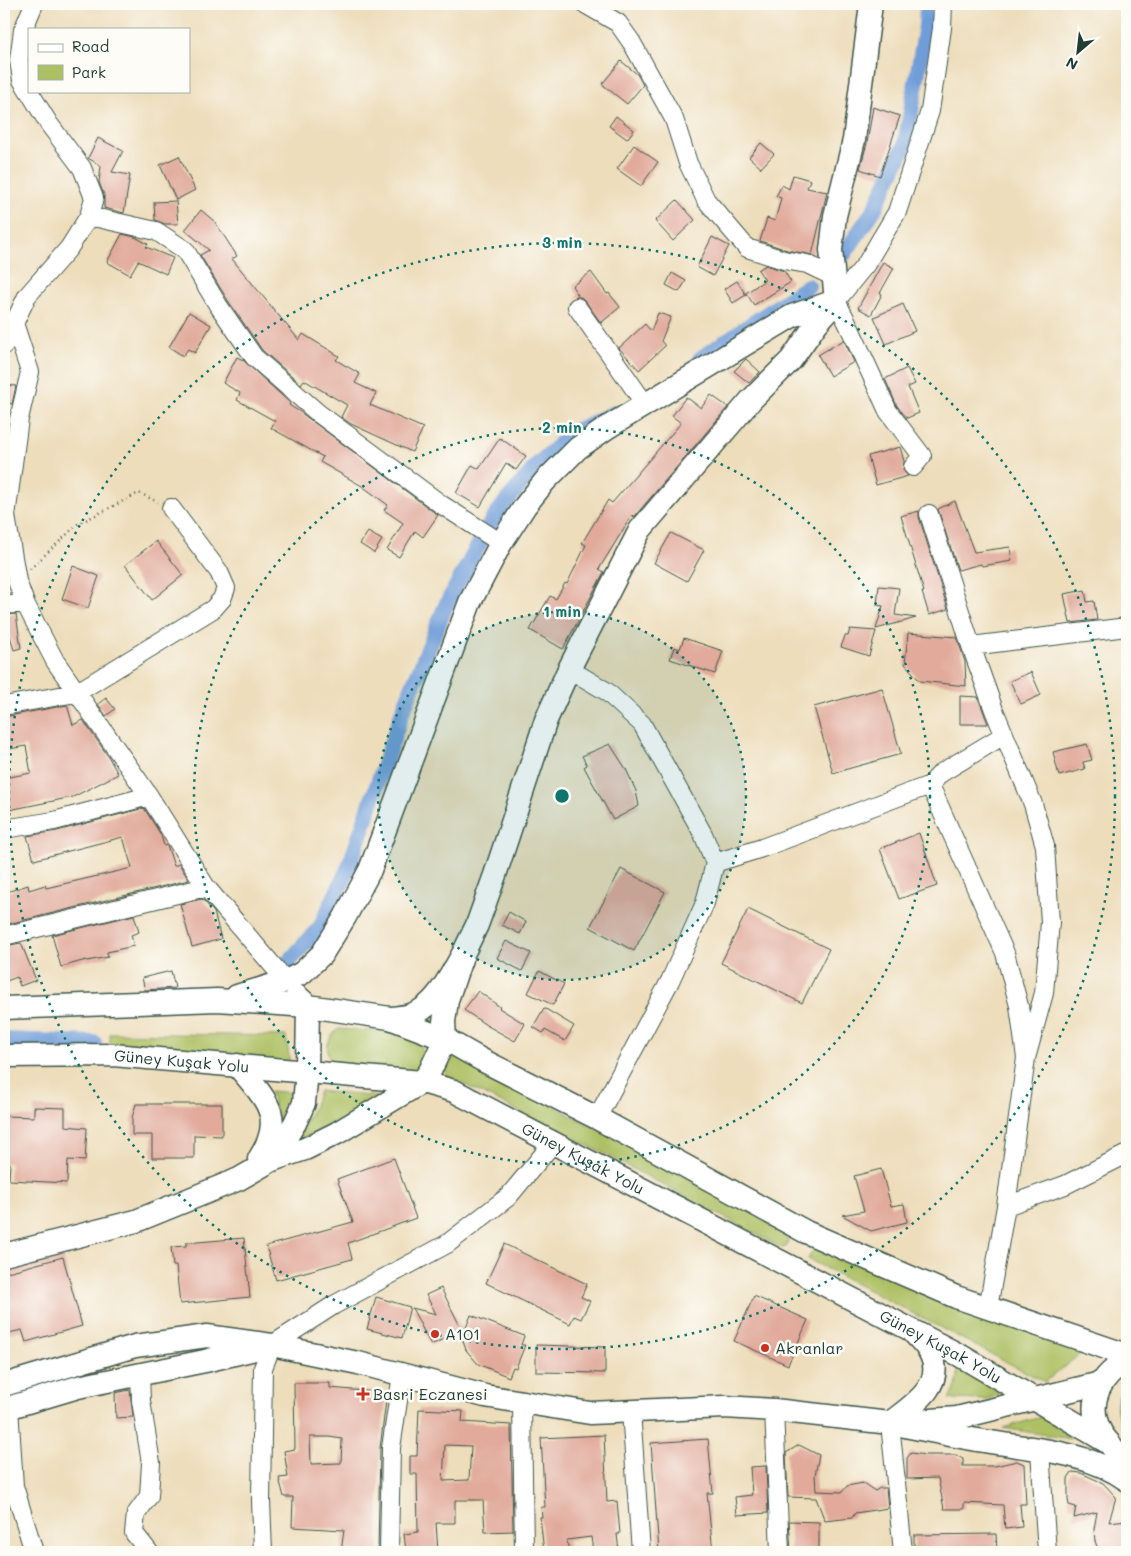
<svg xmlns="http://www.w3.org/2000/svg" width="1131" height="1556" font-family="Mali,sans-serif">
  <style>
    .green { fill: #adc064; stroke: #667e4c }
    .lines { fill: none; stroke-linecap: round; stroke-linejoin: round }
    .canal { stroke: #709dd8; stroke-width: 16 }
    .building { fill: #e1aa9b; fill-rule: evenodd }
    .minor-casing { stroke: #3e5548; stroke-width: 20 }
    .major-casing { stroke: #3e5548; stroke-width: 25 }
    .path { stroke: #3e5548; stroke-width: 2.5; stroke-dasharray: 1 4; stroke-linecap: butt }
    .minor { stroke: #fff; stroke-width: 18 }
    .major { stroke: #fff; stroke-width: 22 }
    .ring { fill: none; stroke: #0f766e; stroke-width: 2.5; stroke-dasharray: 2.5 5 }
    .poi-dot { fill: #c8321e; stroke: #fdfcf7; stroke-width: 2 }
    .labels { text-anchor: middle; stroke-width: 5; stroke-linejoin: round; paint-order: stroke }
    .street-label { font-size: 16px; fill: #1f3d34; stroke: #fdfcf7 }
    .poi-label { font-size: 16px; fill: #1f3d34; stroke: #fdfcf7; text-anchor: start }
    .centre { fill: #0f766e; stroke: #fdfcf7; stroke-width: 2.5 }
    .ring-label { font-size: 15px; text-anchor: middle; font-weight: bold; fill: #0f766e; stroke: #fdfcf7; stroke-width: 5; stroke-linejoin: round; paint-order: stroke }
  </style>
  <rect width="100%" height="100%" fill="#fdfcf7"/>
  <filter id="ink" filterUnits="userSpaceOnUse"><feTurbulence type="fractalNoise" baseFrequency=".02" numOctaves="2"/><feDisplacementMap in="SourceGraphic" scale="10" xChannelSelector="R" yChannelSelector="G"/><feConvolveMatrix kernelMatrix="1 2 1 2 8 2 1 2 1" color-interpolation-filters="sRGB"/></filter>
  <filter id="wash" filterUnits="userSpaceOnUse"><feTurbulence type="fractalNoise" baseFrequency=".0096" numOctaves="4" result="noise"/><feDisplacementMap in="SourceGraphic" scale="20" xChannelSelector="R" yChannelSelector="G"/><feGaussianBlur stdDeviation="1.12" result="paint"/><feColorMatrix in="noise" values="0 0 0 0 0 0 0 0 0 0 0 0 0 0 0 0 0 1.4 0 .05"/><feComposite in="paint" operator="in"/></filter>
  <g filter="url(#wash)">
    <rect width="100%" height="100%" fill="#edddbb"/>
    <path class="green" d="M338,1029L410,1033C426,1046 428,1060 412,1074L334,1068C325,1051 324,1043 338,1029Z
      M110,1033L286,1036L290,1064L110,1054Z
      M450,1051L785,1229L788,1242L786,1247L782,1248L599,1151L445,1075Z
      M270,1091L297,1093L282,1132Z
      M319,1091L379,1097L352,1116L293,1142L313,1108Z
      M814,1248L1085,1350L1045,1382L808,1259Z
      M958,1369L1001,1393L986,1400L949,1399C956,1389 958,1382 958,1369Z
      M1127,1386V1428C1113,1416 1113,1397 1127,1386Z
      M1044,1416L1071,1439L1003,1428Z"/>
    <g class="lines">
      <path class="canal" d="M844,254L874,210L905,145L926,26L927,4
        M700,359L808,286
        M284,967L321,926L349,867L402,713L446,605L490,524L505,503L539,463L575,431L615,413
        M4,1040L94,1043"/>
    </g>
    <g id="blocks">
      <path class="building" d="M621,61L637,74L643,85L627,104L602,84Z
        M873,107L900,116L880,176L860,169L867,143Z
        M616,116L634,130L627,139L609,126Z
        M98,138L123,151L112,172L130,175L124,213L104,208V195L99,182L101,166L88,158Z
        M761,143L774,154L761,168L749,157Z
        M634,145L658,162L641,186L617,169Z
        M179,156L195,190L176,200L160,165Z
        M793,175L810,180L807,188L827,192L812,255L787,250L760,241L767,218L775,221L781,198L776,196L782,185L789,189Z
        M677,200L695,220L673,241L655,221Z
        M176,201L178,224H165L155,220L154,202Z
        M201,210L215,222L237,256L232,259L299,340L303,334L339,356L336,360L360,374L355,383L376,393L370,405L423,428L412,452L351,424L341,417L347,405L304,380L301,384L262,350L227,299L200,255L209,250L185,230Z
        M122,234L135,237L148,244L146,247L173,258L166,274L138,261L130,275L107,262Z
        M712,237L729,246L713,276L697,267Z
        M883,262L894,268L880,293L882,294L871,315L858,308Z
        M766,265L784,271L791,282L754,305L746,293L765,280L758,270Z
        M591,272L607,294L609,293L620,307L601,323L585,301L581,297H575L578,295L572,286Z
        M672,273L686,281L679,292L666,285Z
        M737,281L746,295L733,303L724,289Z
        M903,304L915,331L886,344L874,317Z
        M189,312L211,325L195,353L188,349L183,356L169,347Z
        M658,313L671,317L661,341L665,346L639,370L619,348L645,324L651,331Z
        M844,340L854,362L830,376L818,355Z
        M237,357L243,360L290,403L289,405L300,412L438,515L423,537L415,531L399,557L387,550L403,523L384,510L388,505L362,486L320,462L323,457L271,428L275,421L237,400L240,393L223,383Z
        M746,359L760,372L749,383L734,371Z
        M907,368L915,384L908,387L919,413L907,418L897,406L885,379Z
        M4,385L16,386L12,404L4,402Z
        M711,395L728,407L634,517L632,515L599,569L604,572L563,649L530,630L550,596L556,599L565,583L567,584L586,545L582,543L608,500L612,503L681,423L672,416L686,397L701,408Z
        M500,438L526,456L516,470L506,463L480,507L456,493L472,465L479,469Z
        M900,447L904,461L903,470L908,476L876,485L868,456Z
        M955,501L974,552L1010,547L1012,561L982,566L981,564L958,570L938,509Z
        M919,511V517L948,609L929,615L922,592H924L901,516Z
        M368,532L382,540L374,553L360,544Z
        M671,533L704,550L687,581L654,563Z
        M156,541L183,575L152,600L125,565Z
        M73,566L99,576L88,608L62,599Z
        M879,586L899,588L895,615L916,618L876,629L883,606L877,605Z
        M1085,590L1087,602L1094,601L1097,620L1070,623L1064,594Z
        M16,614L21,648L14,650L4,615Z
        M850,629L876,631L869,656L841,647L845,636H848Z
        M908,633L957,637L965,662L966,686L920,681L905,664Z
        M684,638L723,651L715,674L670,659L674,647L680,649Z
        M1031,672L1041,695L1021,704L1010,681Z
        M882,688L901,754L833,773L814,707Z
        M960,696L978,697L988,724H960Z
        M106,698L115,709L106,716L98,704Z
        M67,705L73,725L83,720L108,756L118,774L73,797L4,811V778L31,773L26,746L4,750V717Z
        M610,744L626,769L636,791L639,806L613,820L584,767L587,765L582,756Z
        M1087,744L1092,760L1083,762L1085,769L1059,776L1053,752Z
        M144,808L161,835L164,846L167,845L174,866L179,864L189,880L8,924L4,909V893L28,885L29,890L45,885L46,888L132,868L123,837L34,860L27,836L57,831Z
        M919,833L937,886L899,899L880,849Z
        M621,869L665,892L634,951L590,927Z
        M202,899L214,912L221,939L192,947L180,904Z
        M748,909L829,949L802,1003L721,963Z
        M509,912L526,922L520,934L502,925Z
        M134,915L139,932L131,935L134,946L107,952L108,957L87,961L86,960L61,967L52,935Z
        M506,941L531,953L522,971L497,958Z
        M21,943L36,980L20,986L17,977L4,982V946Z
        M171,971L175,988L145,990L142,978Z
        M539,971L564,984L553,1005L528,993Z
        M478,991L500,1007L499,1008L525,1024L515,1041L486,1025L464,1010Z
        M544,1008L574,1026L565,1041L545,1030L543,1033L533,1027Z
        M136,1104H222V1136L194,1135V1158H152V1135H132V1118Z
        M34,1107L65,1108V1126L87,1128L85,1161L68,1160L67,1183L9,1180L10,1163H4L5,1116L34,1117Z
        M394,1158L416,1218L348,1243L352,1259L276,1280L266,1246L353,1222L337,1179Z
        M881,1169L891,1206L904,1204L907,1222L871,1231L842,1215L864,1211L854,1176Z
        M244,1238L250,1297L180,1304L176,1266H173L171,1247L186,1246V1243Z
        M504,1244L587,1284L581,1297L590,1301L581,1319L574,1316L570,1324L486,1283Z
        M63,1257L82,1326L26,1342L22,1330L4,1334V1273Z
        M441,1288L462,1330L431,1345L412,1308L436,1314L426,1295Z
        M754,1296L808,1320L788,1365L734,1341Z
        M376,1297L410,1307L402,1338L367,1329Z
        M471,1315L524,1336L521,1345H525L516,1368L513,1367L509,1377L478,1364L466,1350L462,1338Z
        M536,1345L605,1347V1373L536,1372Z
        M294,1383H330V1388L387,1393L380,1448L378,1552H341L344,1530L292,1527L293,1497H284L279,1478L288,1477L284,1451L295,1449ZM310,1437H329L342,1439L341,1463L311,1464Z
        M130,1390L133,1417L116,1418L115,1393Z
        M419,1409L463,1411L462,1422L511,1425L513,1531L485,1532L483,1500H455V1523H436L438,1552H406L404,1534L418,1532L417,1474H410V1456H417ZM445,1445L471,1446L469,1480L443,1481Z
        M604,1435L607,1502L617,1501L620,1534H617L619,1552H593L591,1537L567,1540L569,1552H544L540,1517H542L541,1507H545L541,1438Z
        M708,1439L713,1493H707L713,1552H659L651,1443Z
        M799,1445L819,1455L815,1475L816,1491L842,1492L847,1486L863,1483L875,1491L880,1488H886L888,1508L855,1513L852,1518L825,1521L816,1498L788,1497L786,1453Z
        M911,1453L926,1455H956L963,1459V1466H995L1017,1461L1024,1464L1026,1504H1020L1022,1527L1005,1529L1003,1505L964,1503V1509H944L938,1478L907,1479V1458Z
        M766,1466L768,1513L737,1515L735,1497L752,1495L750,1467Z
        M1072,1472L1081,1473L1103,1483L1116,1497L1109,1522L1127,1520V1551L1099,1552L1095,1541L1094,1529L1097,1512L1074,1518L1076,1507L1069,1505L1068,1500V1478Z
        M789,1521L819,1522V1552H791Z
        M996,1534L997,1552H914V1535Z"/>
    </g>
  </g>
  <g filter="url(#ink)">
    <use href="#blocks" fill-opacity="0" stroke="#3e5548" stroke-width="1"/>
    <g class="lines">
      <g class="minor-casing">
        <path id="minor" d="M585,4L618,23L632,43L674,119L688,163L706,200L747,248L784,260L807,264L834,277
          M89,216L156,231L185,250L218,305L254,357L318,413L442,505L501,543
          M577,307L645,404
          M14,323L30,372L19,419L6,516L17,581L25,603L55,661L149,796L206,887L286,981
          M4,345L27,296L69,248L89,216L94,198L82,168L49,124L22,80L19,60L23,30L34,4
          M913,467L922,456L888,411L847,322L836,301L866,264L897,212L930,111L942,28L943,4
          M929,514L971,646L994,710L1033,804L1045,846L1050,922L1044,993L1026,1058
          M4,605L25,603
          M971,646L1127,627
          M569,669L606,691L642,724L703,834L715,863L705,903L670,981L597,1118
          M4,706L76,693L213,609L222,599L226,588L219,572L171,508
          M930,785L1005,953L1019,1006L1026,1058L1006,1206L988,1308
          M4,829L54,821L149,796
          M715,863L762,848L930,785L941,773L1004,735
          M4,936L206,887
          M1006,1206L1065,1185L1127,1154
          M140,1374L141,1401L151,1463L149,1496L136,1514L134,1533L149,1552
          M522,1402L524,1552
          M9,1407L14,1486L34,1552
          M774,1410L780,1552
          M631,1411L641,1552
          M890,1423L903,1552
          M1040,1451L1047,1552
          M263,1552L261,1501L263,1368L272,1345L334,1305L447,1244L508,1197L553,1143
          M389,1552L391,1448L402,1374"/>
      </g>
      <g class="major-casing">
        <g id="major">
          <path d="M462,956L477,925L495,875L546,720L569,669L640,530L751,400L791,360L817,323L836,301L831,250L835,216L854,140L871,4"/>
          <path d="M237,996L286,981L302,973L322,954L345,917L370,870L470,602L501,543L525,506L545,481L578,448L608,427L792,316L835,301"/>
          <path d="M297,996L308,1006L307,1071L304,1103L295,1123L272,1160L305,1149L337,1133L422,1082L430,1071L445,1039L444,1022L447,1000L462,956C450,976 436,1006 413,1014C406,1017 397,1017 390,1018"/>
          <path d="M4,1008L217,1000L308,1006L390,1018L445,1039L482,1060L597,1118L806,1232L956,1297L1127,1355"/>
          <path id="s1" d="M4,1056L113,1055L422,1082L454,1091L961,1356L1109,1443L1127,1466"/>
          <path d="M237,1065C265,1099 287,1116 259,1159"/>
          <path d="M4,1255L136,1221L239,1179L272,1160"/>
          <path d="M1101,1383L957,1418L890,1423C921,1429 953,1436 984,1441C1031,1449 1088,1451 1127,1480"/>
          <path d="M4,1385L135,1346L207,1336L272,1345L358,1363L485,1396L590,1413L725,1407L774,1410L890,1423C910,1407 946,1386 931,1355C928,1347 920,1340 914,1333"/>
          <path d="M4,1409L78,1387L205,1361L259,1348"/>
          <path d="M1109,1443C1106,1439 1102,1435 1100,1430C1086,1403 1101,1373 1127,1362"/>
        </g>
      </g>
      <path class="path" d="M30,569L78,524L139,493L158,502"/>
      <use href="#minor" class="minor"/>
      <use href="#major" class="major"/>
    </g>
  </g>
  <circle cx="562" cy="796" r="184" fill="#0f766e" fill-opacity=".12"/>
  <g class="ring">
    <circle cx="562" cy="796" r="184"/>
    <circle cx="562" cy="796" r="368"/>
    <circle cx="562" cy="796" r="553"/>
  </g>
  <g class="poi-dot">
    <circle cx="435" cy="1334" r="5"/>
    <circle cx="765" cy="1348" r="5"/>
    <path d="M360.5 1386.5h5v5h5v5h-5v5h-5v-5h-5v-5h5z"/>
  </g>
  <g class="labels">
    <g class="street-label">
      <text dy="6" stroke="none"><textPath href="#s1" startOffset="178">Güney Kuşak Yolu</textPath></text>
      <text dy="6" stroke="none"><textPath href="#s1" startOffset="598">Güney Kuşak Yolu</textPath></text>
      <text dy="6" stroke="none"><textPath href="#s1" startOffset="1002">Güney Kuşak Yolu</textPath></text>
    </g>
    <g class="poi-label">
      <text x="445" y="1340">A101</text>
      <text x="775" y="1354">Akranlar</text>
      <text x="373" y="1400">Basri Eczanesi</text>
    </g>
  </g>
  <circle cx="562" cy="796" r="8" class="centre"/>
  <g class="ring-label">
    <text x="562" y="248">3 min</text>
    <text x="562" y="433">2 min</text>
    <text x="562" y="617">1 min</text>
  </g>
  <rect width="1131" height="1556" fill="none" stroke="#fdfcf7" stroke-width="20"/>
  <rect x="28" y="28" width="162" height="65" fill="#fdfcf7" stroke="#a4b0a9"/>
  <rect x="38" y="44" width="25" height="8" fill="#ffffff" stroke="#a4b0a9"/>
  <text x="72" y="52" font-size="15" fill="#1f3d34">Road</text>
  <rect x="38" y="65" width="25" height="15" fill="#adc064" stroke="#a4b0a9"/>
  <text x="72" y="78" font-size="15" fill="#1f3d34">Park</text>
  <g transform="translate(1078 52) rotate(208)" stroke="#fdfcf7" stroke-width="4" paint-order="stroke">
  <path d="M0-4L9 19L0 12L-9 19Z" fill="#1f3d34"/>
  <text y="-8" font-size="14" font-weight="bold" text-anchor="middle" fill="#1f3d34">N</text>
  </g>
</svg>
